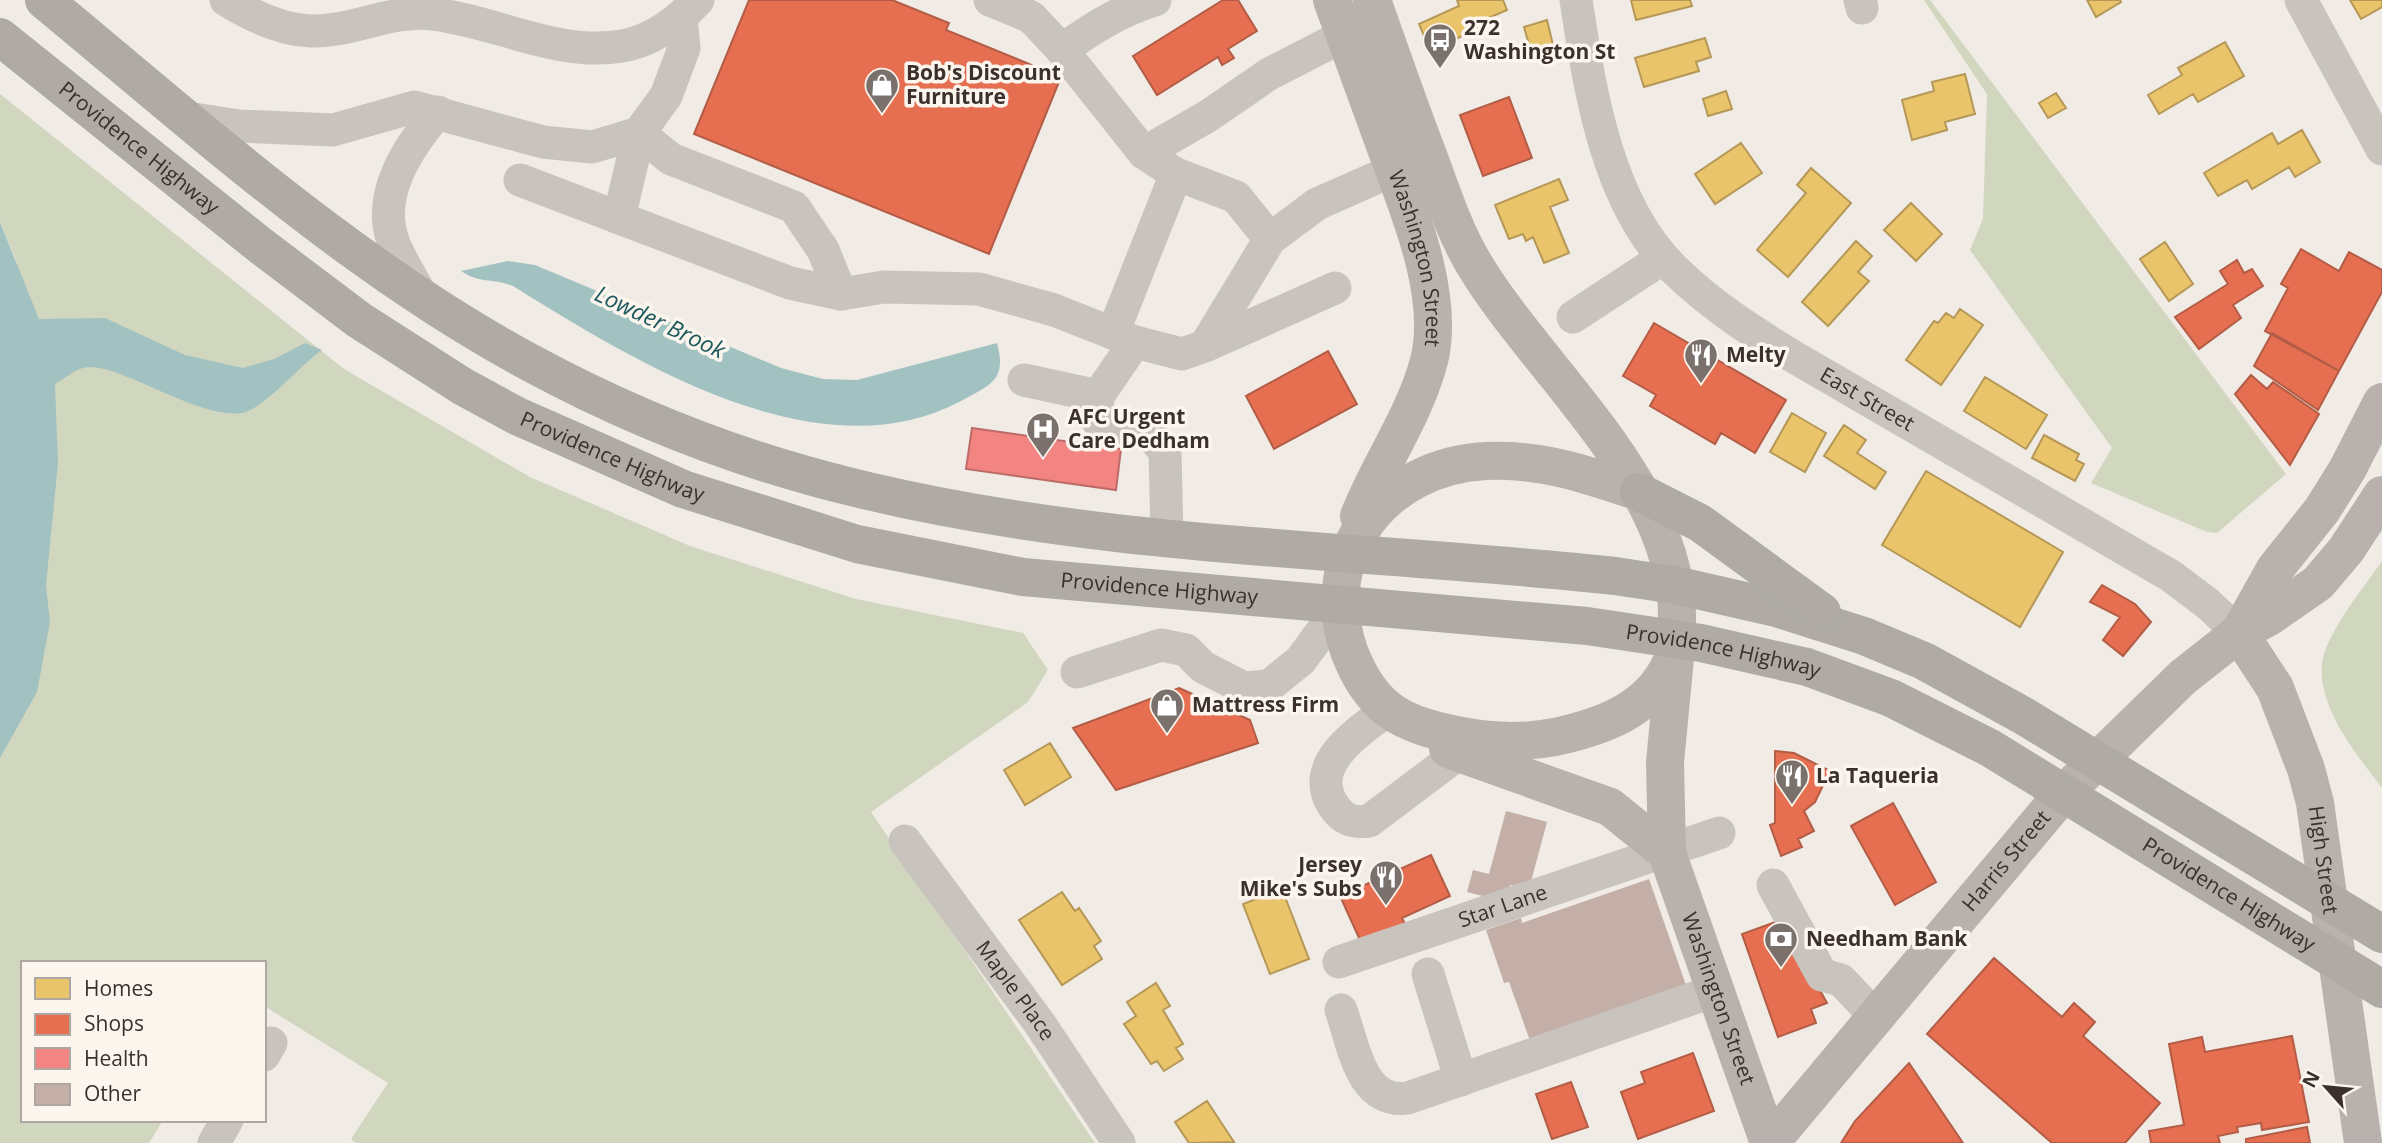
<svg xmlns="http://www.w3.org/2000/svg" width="2382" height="1143" font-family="'Open Sans',sans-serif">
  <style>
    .green { fill: #d1d6bf }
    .water { fill: #a1c2c1 }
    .homes { fill: #e9c46a; stroke: #b59857; stroke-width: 2 }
    .shops { fill: #e76f51; stroke: #b35c46; stroke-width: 2 }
    .health { fill: #f28482; stroke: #bb6b68; stroke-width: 2 }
    .building { fill: #c3afa7 }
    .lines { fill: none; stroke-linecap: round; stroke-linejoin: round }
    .minor { stroke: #c9c3be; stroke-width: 33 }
    .major { stroke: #b8b1ad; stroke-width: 38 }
    .highway { stroke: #afaaa4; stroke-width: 38 }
    .labels { text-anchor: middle; stroke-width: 7; stroke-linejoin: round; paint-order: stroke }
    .poi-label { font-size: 21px; font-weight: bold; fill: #3b302b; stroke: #fbf5ee; text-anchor: start }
    .street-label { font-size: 21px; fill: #3b302b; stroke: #fbf5ee }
    .water-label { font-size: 23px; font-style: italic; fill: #1f5a5e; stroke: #fbf5ee }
  </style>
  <rect width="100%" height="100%" fill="#f0ebe5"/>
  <path class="green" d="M1924,0H1930L2286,474L2217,533L2207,532L2091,483L2112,448L1970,250L1983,219L1987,94Z
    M0,94L344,369L530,477L690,546L856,599L1023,633L1048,670L1028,702L871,812L1095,1143H356L351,1139L388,1083L264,1006V963H23V1120H163L149,1143H0V719L16,260L0,222Z
    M2382,561V788C2355,752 2307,696 2326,648C2339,617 2363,588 2382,561Z"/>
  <path class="water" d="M0,222L39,319L105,318L185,355L243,368L274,359L305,343L322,350C300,365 264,409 242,413C197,420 114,359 83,368C74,370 64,379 55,384L58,463L46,585L50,622L37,692L0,758Z
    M508,261L535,265L781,368L823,379L857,380L997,343C1007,380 991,385 961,401C819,477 634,361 513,286C490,277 483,285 461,271Z"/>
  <path class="homes" d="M1457,0H1503L1507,10L1477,23L1479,29L1430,50L1419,24L1459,6Z
    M1631,0H1690L1692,6L1636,20Z
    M2087,0H2120L2121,2L2096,17Z
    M2350,0H2382V7L2361,19Z
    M1547,20L1554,49L1532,55L1524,27Z
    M1705,38L1711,57L1696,62L1699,71L1644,87L1635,58Z
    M2225,42L2244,76L2198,102L2193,94L2159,114L2148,95L2182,75L2178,68Z
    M1965,74L1975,114L1945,122L1947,130L1912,140L1902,100L1934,91L1932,82Z
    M1726,91L1732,109L1708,116L1703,99Z
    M2056,93L2066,108L2048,118L2039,103Z
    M2302,130L2320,162L2295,177L2289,167L2252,189L2247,180L2218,196L2204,173L2272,133L2278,144Z
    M1741,143L1762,173L1715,204L1695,174Z
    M1811,168L1851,203L1788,277L1757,250L1806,193L1797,185Z
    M1559,179L1568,200L1550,207L1569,253L1544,263L1533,237L1526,241L1523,234L1509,239L1495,205Z
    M1911,203L1942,234L1916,261L1884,230Z
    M1856,241L1872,256L1858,272L1869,281L1828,326L1802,302Z
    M2165,242L2193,284L2169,301L2140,259Z
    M1960,309L1983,325L1941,385L1906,360L1934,321L1938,323L1946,313L1954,318Z
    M1985,377L2047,415L2026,449L1964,411Z
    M1792,413L1826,433L1805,472L1770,452Z
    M1844,425L1866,440L1857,453L1886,472L1875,489L1824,456Z
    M2044,435L2079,454L2076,460L2084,464L2075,481L2032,458Z
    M1926,471L2063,552L2020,627L1882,545Z
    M1050,743L1071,777L1025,805L1004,770Z
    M1282,889L1309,959L1270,974L1243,904Z
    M1062,892L1075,911L1079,908L1101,941L1094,946L1102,959L1062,985L1019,920Z
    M1156,983L1170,1006L1163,1010L1183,1044L1176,1048L1183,1059L1164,1071L1157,1061L1151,1064L1124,1024L1136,1016L1127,1002Z
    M1207,1101L1234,1142L1189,1143L1175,1122Z"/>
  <path class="shops" d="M749,0H892L949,23L946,30L1061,77L989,254L694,134Z
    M1223,0H1238L1257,31L1228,49L1234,58L1222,65L1218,57L1157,95L1133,56Z
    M1509,97L1532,158L1483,176L1460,115Z
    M2301,249L2339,271L2349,252L2382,270V292L2339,371L2265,331L2288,288L2281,284Z
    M2237,260L2244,273L2252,269L2263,286L2233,305L2241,318L2199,349L2175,317L2228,284L2220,271Z
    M1654,323L1786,400L1755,453L1721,433L1715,444L1650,406L1656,395L1623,376Z
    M2272,333L2339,371L2318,410L2254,366Z
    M1328,351L1357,404L1274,449L1246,396Z
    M2251,375L2267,389L2273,382L2319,414L2290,465L2235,394Z
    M2102,585L2135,604L2151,622L2123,656L2103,640L2120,617L2090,602Z
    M1179,688L1250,720L1258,743L1116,790L1073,728Z
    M1775,751L1794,753L1830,771L1815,802L1804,811L1814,831L1798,839L1802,847L1781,856L1770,825L1775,823Z
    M1893,803L1936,882L1895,905L1851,826Z
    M1431,855L1450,896L1402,918L1406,926L1360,940L1340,896Z
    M1781,920L1827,1003L1811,1009L1816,1023L1778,1037L1742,934Z
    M1994,958L2062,1017L2074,1003L2095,1022L2083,1036L2160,1103L2125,1143H2052L1927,1034Z
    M2292,1036L2309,1122L2262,1130L2261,1123L2237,1127L2238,1132L2218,1136L2220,1143H2151L2149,1131L2184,1125L2169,1044L2202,1037L2205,1052Z
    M1693,1053L1714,1111L1638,1139L1621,1092L1645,1083L1641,1072Z
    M1909,1063L1963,1143H1841L1855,1121Z
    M1571,1082L1588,1127L1552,1139L1536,1094Z
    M2307,1127L2310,1143H2246V1139Z"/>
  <path class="health" d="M972,428L1121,449L1116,490L966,469Z"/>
  <path class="building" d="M1506,811L1547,822L1529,889L1510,885L1506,902L1467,892L1473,870L1489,874Z
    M1649,879L1689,994L1533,1049L1509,982L1504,983L1486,930L1521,918L1522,923Z"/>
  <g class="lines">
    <g class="minor">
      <path d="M226,0C252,16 281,30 311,31C353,32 390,9 433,14C495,21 558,57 622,46C652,41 678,21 698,0"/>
      <path d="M990,0L1031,17L1062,50L1144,153L1176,174L1113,333"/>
      <path id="s1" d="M1576,0C1590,91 1607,207 1677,272C1712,306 1753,332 1794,357L2171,576L2208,604L2239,633"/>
      <path d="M1860,0L1862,8"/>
      <path d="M2301,0L2382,149"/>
      <path d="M1062,50C1091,29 1121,10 1155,0"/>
      <path d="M187,118L239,126L333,130L414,107L543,142L592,147L639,133L666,96L684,48L681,18"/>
      <path d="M1144,153L1208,116L1269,74L1345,35"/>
      <path d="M1176,174L1236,197L1270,239"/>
      <path d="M520,180L790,283L841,294L884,287L979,289L1054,310L1135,342L1182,354L1205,346L1270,239L1317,204L1394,170"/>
      <path d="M619,218L639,133L671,159L794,207L823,250L841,294"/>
      <path d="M423,299C414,280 400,261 393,241C376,194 409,146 438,112"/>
      <path d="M1573,317L1663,258"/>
      <path d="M1205,346L1335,288"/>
      <path d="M1024,380L1098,396L1097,420L1151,436L1165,451L1167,539"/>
      <path d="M1098,396L1135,342"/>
      <path d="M1077,672L1161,645L1186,650L1203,667L1244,688L1269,686L1301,660L1341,605"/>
      <path d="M1389,709C1359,731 1307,764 1333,805C1343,820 1352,823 1369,821L1478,739"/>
      <path id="s2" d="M905,841L1040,1024L1119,1143"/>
      <path d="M1773,885L1822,975L1841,980L1876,1017"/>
      <path id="s3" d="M1339,962L1719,833"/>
      <path d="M1428,974L1461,1080"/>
      <path d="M1341,1010C1354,1046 1360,1104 1408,1098L1714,991"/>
      <path d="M264,1055L271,1043"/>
      <path d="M214,1143L227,1120"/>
    </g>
    <g class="major">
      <path id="s4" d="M1332,0C1349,47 1366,93 1383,140C1406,203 1446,293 1429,361C1414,417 1380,463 1359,516"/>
      <path d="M1372,0C1391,54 1410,109 1431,163C1443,196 1455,232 1474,264C1538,371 1679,485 1677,619C1677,634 1676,651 1670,665C1648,711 1601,727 1555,737C1523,743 1492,742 1461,736C1436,731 1409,725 1388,709C1370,695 1357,672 1349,651C1315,552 1386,466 1486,461C1540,458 1589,475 1639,492"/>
      <path id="s5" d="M2239,633L2275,688L2306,769L2315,803L2363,1143"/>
      <path d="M2239,633L2275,569L2322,510L2347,470L2382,402"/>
      <path id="s6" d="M1675,658L1665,762L1667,853L1769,1143"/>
      <path d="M1448,749L1610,807L1667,853"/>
      <path id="s7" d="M1770,1143L2060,797L2183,677L2239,633L2269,617L2318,583L2346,550L2382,495"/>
    </g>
    <g class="highway">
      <path d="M44,0C199,128 351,266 529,362C634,419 751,464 868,491C1113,549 1365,549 1615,576L1675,585L1776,608L1864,636L1924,661L2022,715L2382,934"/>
      <path id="s8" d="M0,37L261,246L359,320L462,386L517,416L683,489L857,544L1023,577L1587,626L1701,643L1807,667L1891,698L1990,748L2382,989"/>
      <path d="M1639,492L1700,523L1822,612"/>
    </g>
  </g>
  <defs>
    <g id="bus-pin" transform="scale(1.75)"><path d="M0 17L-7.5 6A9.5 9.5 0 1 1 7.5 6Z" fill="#7a716c" stroke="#fbf5ee"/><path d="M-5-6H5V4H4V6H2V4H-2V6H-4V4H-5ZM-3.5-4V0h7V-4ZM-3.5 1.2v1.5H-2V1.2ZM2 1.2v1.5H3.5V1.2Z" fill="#fff"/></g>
    <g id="shop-pin" transform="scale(1.75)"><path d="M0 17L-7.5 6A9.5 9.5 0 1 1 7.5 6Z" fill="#7a716c" stroke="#fbf5ee"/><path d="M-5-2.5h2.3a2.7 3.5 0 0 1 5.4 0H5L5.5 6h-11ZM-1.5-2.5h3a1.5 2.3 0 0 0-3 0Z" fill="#fff"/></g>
    <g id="restaurant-pin" transform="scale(1.75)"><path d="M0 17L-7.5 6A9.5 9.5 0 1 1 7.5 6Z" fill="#7a716c" stroke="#fbf5ee"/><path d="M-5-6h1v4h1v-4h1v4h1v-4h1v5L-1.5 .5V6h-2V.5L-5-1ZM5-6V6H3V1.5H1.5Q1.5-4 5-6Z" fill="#fff"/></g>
    <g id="hospital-pin" transform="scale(1.75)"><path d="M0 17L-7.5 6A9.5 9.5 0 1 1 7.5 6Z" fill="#7a716c" stroke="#fbf5ee"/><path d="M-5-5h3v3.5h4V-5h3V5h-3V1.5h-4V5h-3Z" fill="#fff"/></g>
    <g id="bank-pin" transform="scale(1.75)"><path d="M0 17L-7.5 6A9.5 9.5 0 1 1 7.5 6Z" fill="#7a716c" stroke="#fbf5ee"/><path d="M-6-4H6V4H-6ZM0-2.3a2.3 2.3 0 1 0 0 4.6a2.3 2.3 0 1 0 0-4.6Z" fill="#fff"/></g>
  </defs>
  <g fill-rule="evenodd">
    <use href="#bus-pin" x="1440" y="40"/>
    <use href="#shop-pin" x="882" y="85"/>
    <use href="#restaurant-pin" x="1701" y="355"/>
    <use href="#hospital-pin" x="1043" y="429"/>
    <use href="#shop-pin" x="1167" y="705"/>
    <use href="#restaurant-pin" x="1792" y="776"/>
    <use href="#restaurant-pin" x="1386" y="877"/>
    <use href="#bank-pin" x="1781" y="939"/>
  </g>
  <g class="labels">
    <g class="poi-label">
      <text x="1464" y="35">272<tspan x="1464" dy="24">Washington St</tspan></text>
      <text x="906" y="80">Bob's Discount<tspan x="906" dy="24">Furniture</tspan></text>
      <text x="1726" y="362">Melty</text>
      <text x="1068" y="424">AFC Urgent<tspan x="1068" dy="24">Care Dedham</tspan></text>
      <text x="1192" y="712">Mattress Firm</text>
      <text x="1816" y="783">La Taqueria</text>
      <text x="1362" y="872" text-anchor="end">Jersey<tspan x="1362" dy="24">Mike's Subs</tspan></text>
      <text x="1806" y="946">Needham Bank</text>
    </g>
    <g class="street-label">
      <text dy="7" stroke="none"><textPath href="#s8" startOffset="178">Providence Highway</textPath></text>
      <text dy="7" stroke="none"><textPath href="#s4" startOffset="273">Washington Street</textPath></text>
      <text dy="7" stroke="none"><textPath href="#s1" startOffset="525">East Street</textPath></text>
      <text dy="7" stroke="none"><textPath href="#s8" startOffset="746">Providence Highway</textPath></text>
      <text dy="7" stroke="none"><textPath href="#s8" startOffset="1312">Providence Highway</textPath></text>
      <text dy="7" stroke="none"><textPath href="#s8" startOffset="1880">Providence Highway</textPath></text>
      <text dy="7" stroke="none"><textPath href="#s5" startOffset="245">High Street</textPath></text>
      <text dy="7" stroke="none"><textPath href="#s7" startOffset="368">Harris Street</textPath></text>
      <text dy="7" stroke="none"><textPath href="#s8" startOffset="2446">Providence Highway</textPath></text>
      <text dy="7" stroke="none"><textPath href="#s3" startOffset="173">Star Lane</textPath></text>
      <text dy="7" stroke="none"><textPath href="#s2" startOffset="186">Maple Place</textPath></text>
      <text dy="7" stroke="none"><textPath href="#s6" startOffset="350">Washington Street</textPath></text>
    </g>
    <g class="water-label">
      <text transform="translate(660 322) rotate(25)" y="8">Lowder Brook</text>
    </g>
  </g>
  <rect x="21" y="961" width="245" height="161" fill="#fbf5ee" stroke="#aea6a0" stroke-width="2"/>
  <rect x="35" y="978" width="35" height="21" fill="#e9c46a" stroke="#aea6a0" stroke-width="2"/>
  <text x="84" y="996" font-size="21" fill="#3b302b">Homes</text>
  <rect x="35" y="1014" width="35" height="21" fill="#e76f51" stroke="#aea6a0" stroke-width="2"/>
  <text x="84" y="1031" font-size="21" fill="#3b302b">Shops</text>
  <rect x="35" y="1048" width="35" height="21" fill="#f28482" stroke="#aea6a0" stroke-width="2"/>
  <text x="84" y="1066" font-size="21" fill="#3b302b">Health</text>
  <rect x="35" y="1084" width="35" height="21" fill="#c3afa7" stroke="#aea6a0" stroke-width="2"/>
  <text x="84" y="1101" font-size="21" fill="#3b302b">Other</text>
  <g transform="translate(2326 1087) rotate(297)" stroke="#fbf5ee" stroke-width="5" paint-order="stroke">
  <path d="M0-5L12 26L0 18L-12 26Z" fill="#3b302b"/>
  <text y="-10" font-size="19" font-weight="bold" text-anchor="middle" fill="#3b302b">N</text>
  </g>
</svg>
